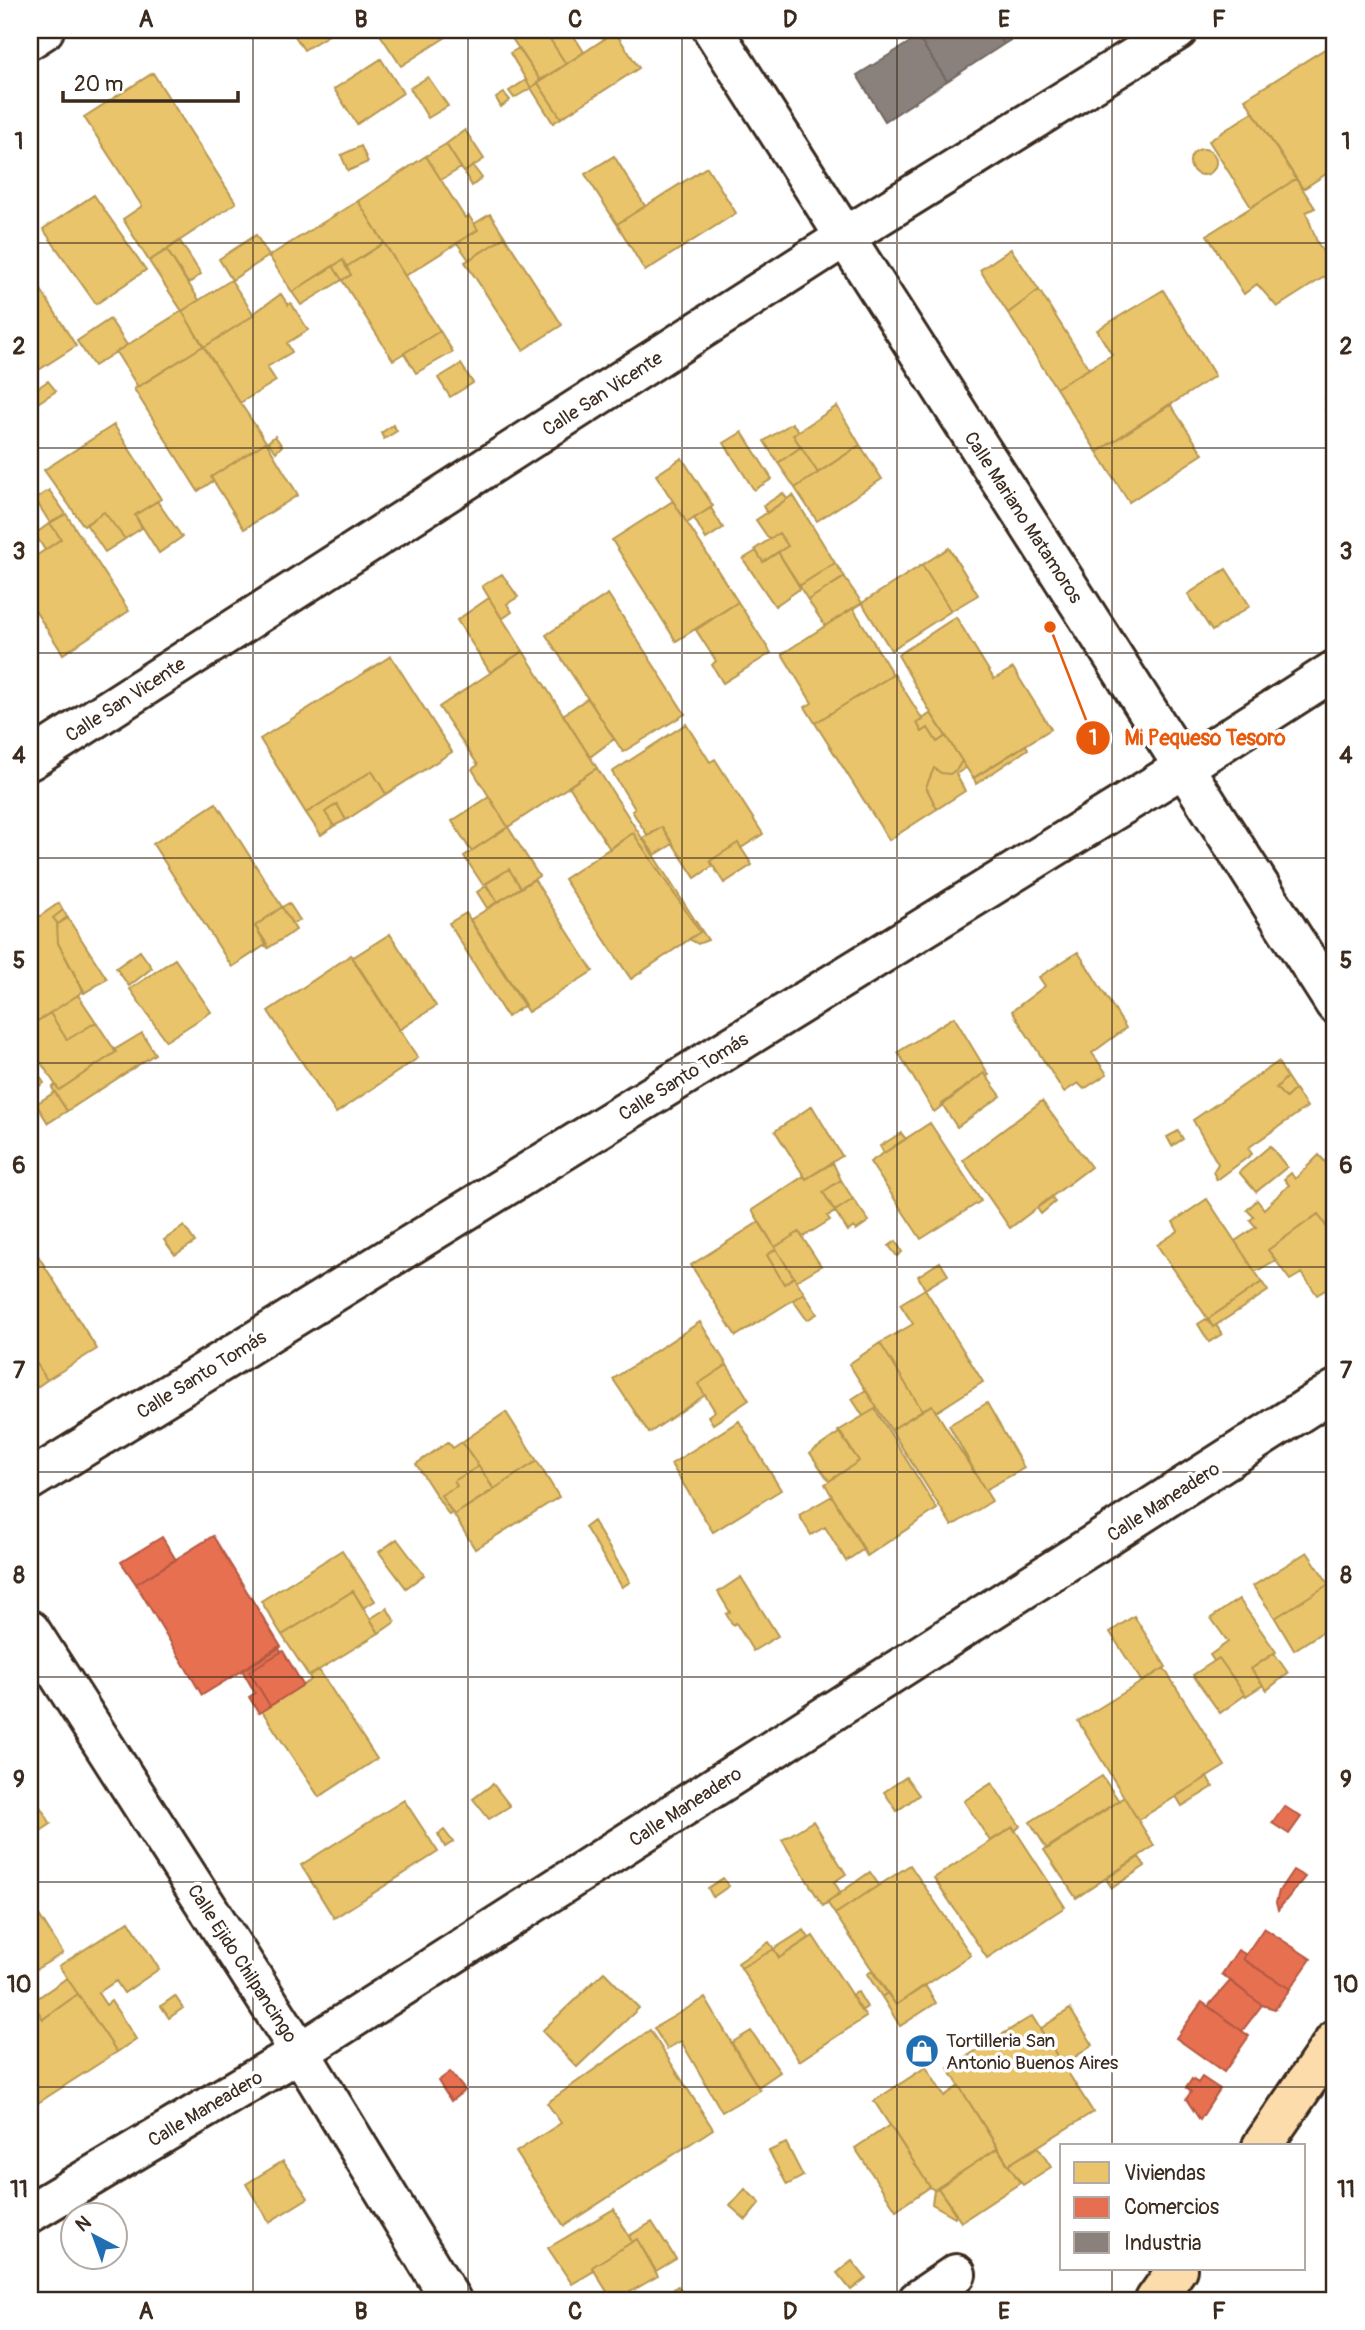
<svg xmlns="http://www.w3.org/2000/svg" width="1365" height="2330" font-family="Pangolin,sans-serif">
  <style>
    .homes { fill: #e9c46a; stroke: #b59653; stroke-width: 2 }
    .shops { fill: #e76f51; stroke: #b35a42; stroke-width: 2 }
    .industry { fill: #8a817c; stroke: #726760; stroke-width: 2 }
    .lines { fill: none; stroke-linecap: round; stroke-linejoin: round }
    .street-casing { stroke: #3b2a1e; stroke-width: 44 }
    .secondary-casing { stroke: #3b2a1e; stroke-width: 44 }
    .primary-casing { stroke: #3b2a1e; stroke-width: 44 }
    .street { stroke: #fff; stroke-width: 38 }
    .secondary { stroke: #fff; stroke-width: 38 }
    .primary { stroke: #fddcac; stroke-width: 38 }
    .grid { fill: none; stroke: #3b2a1e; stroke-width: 2; stroke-opacity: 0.55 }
    .labels { text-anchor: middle; stroke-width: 7; stroke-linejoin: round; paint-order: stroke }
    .street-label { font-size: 19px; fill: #3b2a1e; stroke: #fff }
    .poi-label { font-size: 19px; fill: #3b2a1e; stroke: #fff; text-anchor: start }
    .leader { fill: none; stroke: #e8590c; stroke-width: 2.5 }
    .callout-dot { fill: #e8590c; stroke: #fff; stroke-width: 2.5 }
    .mark-label { font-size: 21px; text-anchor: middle; font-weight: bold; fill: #fff }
    .callout-label { font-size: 21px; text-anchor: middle; font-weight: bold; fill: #e8590c; stroke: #fff; stroke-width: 7; stroke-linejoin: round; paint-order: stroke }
    .neatline { fill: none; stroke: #3b2a1e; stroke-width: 2.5 }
    .grid-label { font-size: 23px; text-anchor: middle; font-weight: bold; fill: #3b2a1e }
  </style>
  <rect width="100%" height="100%" fill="#fff"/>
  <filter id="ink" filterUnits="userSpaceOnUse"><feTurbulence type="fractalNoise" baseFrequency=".0143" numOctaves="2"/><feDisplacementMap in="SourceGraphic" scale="14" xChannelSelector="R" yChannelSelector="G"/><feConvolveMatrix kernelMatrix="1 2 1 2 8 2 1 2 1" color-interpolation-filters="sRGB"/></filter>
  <g filter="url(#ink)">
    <path class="homes" d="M291,30H337L304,50Z
      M377,30H457L401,66Z
      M528,30H544L566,64L540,80L513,40Z
      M544,30H570L584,52L566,64Z
      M615,32L639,68L561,118L538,83Z
      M1328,47L1335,59V168L1303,189L1245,99Z
      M519,48L540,80L531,88L510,53Z
      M381,59L403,93L357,124L334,89Z
      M153,73L236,203L149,261L123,219L142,206L84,117Z
      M428,77L448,106L428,118L410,88Z
      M526,80L531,88L514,98L509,91Z
      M538,83L561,118L553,123L531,88Z
      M504,93L510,100L501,107L496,98Z
      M1253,112L1296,179L1251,207L1209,141Z
      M465,130L484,159L464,172L446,144Z
      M446,144L461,168L441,180L426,156Z
      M361,146L368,162L348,171L341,155Z
      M1190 162a13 13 0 1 1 26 0a13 13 0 1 1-26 0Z
      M426,156L465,218L469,216L478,230L405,276L358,201Z
      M614,156L645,206L617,224L585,174Z
      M473,166L482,178L472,186L464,172Z
      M707,167L736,213L645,271L617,224Z
      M1296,179L1315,208L1306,212L1317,242L1335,270L1277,307L1257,284L1244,294L1207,235Z
      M94,195L146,270L96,304L43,229Z
      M358,201L384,243L346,267L343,260L292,292L269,256Z
      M490,214L505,237L469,260L457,243L478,230L474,224Z
      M256,235L269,256L232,280L219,259Z
      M505,237L562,325L523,350L465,262Z
      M180,241L201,274L188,284L167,250Z
      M384,243L440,331L393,360L342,280L351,275L346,267Z
      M1011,249L1039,290L1008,313L980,270Z
      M167,250L199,300L182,311L149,261Z
      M343,260L351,275L342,280L333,266Z
      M333,266L342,280L301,305L292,292Z
      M231,280L254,315L204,347L182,311Z
      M38,285L76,346L31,375L30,291Z
      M1039,290L1089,369L1056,388L1008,313Z
      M1163,290L1215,376L1097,452L1056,388L1112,355L1097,330Z
      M281,294L288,305L291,303L308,330L287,343L292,352L267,367L276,381L240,403L204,347L254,315L253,314Z
      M182,311L203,346L138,387L116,352Z
      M110,319L127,345L94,366L77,341Z
      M440,331L453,352L416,373L404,353Z
      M203,346L266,442L211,477L213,481L198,491L134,389Z
      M461,364L473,383L450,397L438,378Z
      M48,381L56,391L30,408V393Z
      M1335,391V403L1330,406L1325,398Z
      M1335,403V425L1325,410Z
      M1170,404L1203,454L1129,502L1097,452Z
      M837,406L860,445L818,473L793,435Z
      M792,423L799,431L793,435L801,447L778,463L764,441Z
      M114,425L161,499L135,515L142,528L125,539L104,512L84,526L44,470Z
      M393,425L397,431L384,439L381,433Z
      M742,432L772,479L754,490L724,443Z
      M275,436L282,446L276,452L268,442Z
      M266,442L298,495L244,529L211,477Z
      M860,445L882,479L817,521L795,488Z
      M801,447L818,473L795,488L778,463Z
      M682,458L713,506L687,523L656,475Z
      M49,490L66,514L50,523L35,499Z
      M783,493L787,499L767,513L763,506Z
      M793,495L835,563L799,586L778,552L788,546L779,533L769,539L756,520Z
      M157,501L182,537L159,553L135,515Z
      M673,501L738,602L676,641L612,540Z
      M711,508L723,528L706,539L694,518Z
      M104,512L125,539L105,552L86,524Z
      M66,514L129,611L63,654L30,603V560L61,539L50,523Z
      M50,523L61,539L45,550L35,534Z
      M779,533L788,546L763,562L755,549Z
      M949,548L978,595L951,611L922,565Z
      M756,551L763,562L778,552L801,588L775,606L743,559Z
      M835,563L845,577L808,600L799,586Z
      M922,565L951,611L891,650L862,603Z
      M1226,569L1250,606L1212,631L1188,594Z
      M502,574L518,597L507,604L512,612L502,619L482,586Z
      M844,577L862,603L825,626L808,600Z
      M608,594L685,714L623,752L546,635Z
      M489,598L523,651L490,672L457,620Z
      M738,602L771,653L723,683L712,665L716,661L696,630Z
      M853,608L893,675L815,723L805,707L812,703L782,654Z
      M956,617L994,679L1013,668L1051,729L973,778L932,715L898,655Z
      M523,651L597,768L508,827L472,769L478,765L439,707Z
      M391,656L452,752L386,794L372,771L306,813L260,739Z
      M894,674L923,720L917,723L922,732L928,728L937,742L946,736L962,761L957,769L950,774L941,773L934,768L926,787L937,809L889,840L815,723Z
      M588,698L614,739L590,757L563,715Z
      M931,713L946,736L937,742L928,728L922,732L917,723Z
      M686,724L710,762L715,759L763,834L741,848L738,843L710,861L713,866L695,878L662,827L648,836L632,811L635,809L612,772Z
      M1026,745L1028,749L976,784L974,778Z
      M962,761L966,768L956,774L965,791L937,809L926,787L934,768L941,773L950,774L957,769Z
      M597,768L702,931L700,932L633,833L610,849L569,786Z
      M372,771L386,794L346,820L337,804L325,812L334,826L321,835L306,813Z
      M489,797L508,827L471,851L452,821Z
      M216,803L282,907L255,926L267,944L232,967L153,844Z
      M337,804L346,820L334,826L325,812Z
      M508,827L539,876L521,888L509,869L483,885L464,856Z
      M662,827L673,844L655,855L643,838Z
      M633,833L700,932L631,979L564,879Z
      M738,843L752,865L724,883L710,861Z
      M509,869L521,888L497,902L486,884Z
      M534,879L593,971L528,1012L470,920Z
      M486,886L497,902L487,908L477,892Z
      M59,903L63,910L53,918L58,924L57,925L58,943L84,991L30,1026V923Z
      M289,903L300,920L292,924L282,907Z
      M282,907L296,930L268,948L255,926Z
      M63,910L68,918L58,924L53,918Z
      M466,913L525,1005L507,1017L449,923Z
      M67,917L107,979L84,993L58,943L57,925Z
      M702,931L708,940L698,944L689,939Z
      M390,934L436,1006L399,1030L352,958Z
      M140,951L152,968L129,986L116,968Z
      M1078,952L1126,1028L1092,1053L1107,1074L1084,1089L1078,1083L1064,1092L1012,1011L1045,986L1039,977Z
      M351,955L418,1058L336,1113L268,1011Z
      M175,959L211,1012L166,1041L130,989Z
      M78,995L96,1022L67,1040L50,1013Z
      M50,1013L67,1040L96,1022L116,1052L59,1090L30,1046V1026Z
      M954,1017L989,1075L987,1076L984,1073L934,1112L898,1052Z
      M142,1033L155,1054L67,1111L52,1088L55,1085L59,1090L116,1052L114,1050Z
      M30,1062L44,1083L30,1092Z
      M1278,1062L1287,1077L1276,1088L1286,1098L1295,1089L1307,1107L1248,1148L1252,1154L1217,1180L1213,1172L1218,1164L1193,1120Z
      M984,1073L1001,1096L957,1127L942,1104Z
      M1287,1077L1295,1089L1286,1098L1276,1088Z
      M55,1092L67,1111L48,1123L36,1104Z
      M1042,1101L1091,1167L1010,1228L963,1160Z
      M812,1106L842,1156L806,1179L775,1131Z
      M930,1123L981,1201L921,1239L870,1162Z
      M1178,1131L1183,1139L1172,1146L1167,1137Z
      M901,1133L906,1139L884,1153L880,1146Z
      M1270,1146L1287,1167L1256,1192L1239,1172Z
      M1319,1155L1335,1173V1240L1318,1214L1268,1250L1276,1260L1255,1272L1235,1241L1256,1227L1250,1220L1254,1217L1247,1210L1257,1200L1264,1209L1289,1185L1284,1179L1291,1173L1295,1179Z
      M833,1163L841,1180L823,1192L835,1212L827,1216L830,1220L803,1237L799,1232L775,1247L752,1210L804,1176L806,1179Z
      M841,1180L853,1199L835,1211L823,1192Z
      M1052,1197L1055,1202L1041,1214L1037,1208Z
      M853,1199L869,1221L856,1230L854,1227L848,1231L835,1211Z
      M1207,1199L1262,1282L1208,1319L1157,1245L1178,1231L1173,1222Z
      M1318,1214L1335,1240V1284L1317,1295L1302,1273L1290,1280L1268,1250Z
      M759,1222L776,1249L767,1255L784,1284L794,1277L804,1293L736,1336L691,1265Z
      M184,1226L195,1242L175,1255L164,1240Z
      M799,1232L821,1266L796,1281L775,1247Z
      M896,1241L902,1252L897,1256L889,1246Z
      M30,1243L97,1349L47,1380L30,1353Z
      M776,1249L794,1277L784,1284L767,1255Z
      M940,1262L948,1275L925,1289L918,1276Z
      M1262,1282L1268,1291L1213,1327L1208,1319Z
      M925,1289L983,1382L936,1412L932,1405L922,1410L880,1343L913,1324L900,1304Z
      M804,1293L817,1314L807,1320L793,1300Z
      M1206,1319L1213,1327L1216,1325L1222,1334L1209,1342L1198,1324Z
      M700,1322L727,1365L698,1384L705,1395L649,1433L613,1379Z
      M880,1343L922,1410L891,1430L849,1364Z
      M30,1353L47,1380L30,1392Z
      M727,1365L749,1400L713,1424L708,1416L715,1411L698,1384Z
      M866,1390L877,1408L863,1416L852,1399Z
      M987,1403L1024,1468L985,1490L949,1425Z
      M932,1405L992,1501L952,1526L891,1430Z
      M875,1409L937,1509L867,1556L825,1484L859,1461L838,1431Z
      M506,1412L537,1461L494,1489L462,1442Z
      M739,1421L781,1490L713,1532L671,1464Z
      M840,1432L859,1461L829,1481L810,1453Z
      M448,1442L453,1448L462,1442L479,1466L454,1481L457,1486L441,1495L452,1513L449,1515L416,1464Z
      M537,1461L559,1497L475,1549L454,1515Z
      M479,1466L494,1490L454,1515L441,1495L457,1486L454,1481Z
      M832,1496L864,1549L846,1561L825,1527L811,1535L799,1515Z
      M593,1521L630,1582L622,1587L585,1527Z
      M397,1539L424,1575L406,1588L379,1552Z
      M342,1550L375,1601L363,1608L353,1591L282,1635L261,1601Z
      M1307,1552L1329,1584L1275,1618L1253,1586Z
      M741,1577L778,1636L753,1651L736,1623L733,1625L726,1614L730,1612L718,1592Z
      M1329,1584L1335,1593V1624L1294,1650L1275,1618Z
      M353,1591L379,1633L309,1676L282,1635Z
      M1239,1599L1276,1652L1251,1669L1263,1685L1246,1696L1219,1658L1214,1661L1210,1655L1228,1642L1211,1618Z
      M387,1608L395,1622L379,1633L370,1619Z
      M1134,1616L1166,1667L1142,1682L1110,1632Z
      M1274,1653L1288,1673L1267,1690L1251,1669Z
      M1219,1658L1245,1695L1220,1713L1193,1675Z
      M1164,1668L1225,1766L1138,1820L1078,1721Z
      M319,1670L377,1759L319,1797L262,1711L311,1680L309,1676Z
      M1102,1776L1119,1801L1047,1849L1030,1822Z
      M906,1777L919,1795L897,1811L884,1792Z
      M1207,1777L1213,1787L1182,1806L1176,1796Z
      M992,1783L1020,1826L1015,1831L1013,1827L990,1841L964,1801Z
      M493,1784L510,1806L489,1819L473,1799Z
      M30,1791L51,1824L30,1838Z
      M1124,1797L1154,1846L1076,1898L1044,1850Z
      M404,1800L438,1852L334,1918L301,1865Z
      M813,1821L846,1874L834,1882L841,1893L823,1906L782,1840Z
      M1013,1827L1065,1907L987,1958L934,1878Z
      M444,1830L453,1842L445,1847L438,1834Z
      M1139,1857L1145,1866L1112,1888L1106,1879Z
      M910,1865L971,1955L896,2005L835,1914Z
      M870,1872L879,1885L835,1914L827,1902Z
      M723,1878L729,1886L713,1897L708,1888Z
      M30,1901L63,1953L30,1973Z
      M129,1921L159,1969L124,1993L116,1981L98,1993L106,2005L111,2001L136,2039L117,2052L59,1966Z
      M804,1930L809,1938L779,1958L774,1949Z
      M813,1936L866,2017L799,2061L741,1968L774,1949L779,1958Z
      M769,1942L774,1949L741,1968L738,1963Z
      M872,1971L887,1993L882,1997L867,1974Z
      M604,1972L639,2008L577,2067L542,2031Z
      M67,1978L78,1994L43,2019L32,2002Z
      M925,1985L936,2003L900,2026L882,1997L887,1993L896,2005Z
      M858,1992L867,2007L861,2011L851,1995Z
      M78,1994L117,2052L30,2108V2004L32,2002L43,2019Z
      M175,1996L183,2008L169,2018L161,2006Z
      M705,1998L760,2090L722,2112L681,2041L667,2049L654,2028Z
      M1070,2009L1093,2045L1063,2065L1040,2029Z
      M1032,2016L1093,2112L1008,2165L948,2068Z
      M650,2030L713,2129L564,2226L516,2152L561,2123L547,2103Z
      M751,2031L780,2072L758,2087L731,2043Z
      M926,2067L944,2096L959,2086L998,2148L934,2190L930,2187L874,2101Z
      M890,2125L930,2187L896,2210L855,2148Z
      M786,2143L803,2176L787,2185L769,2151Z
      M1038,2147L1051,2167L1023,2185L1008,2165Z
      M998,2148L1020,2183L961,2222L938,2188Z
      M283,2161L308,2198L269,2222L246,2184Z
      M938,2188L956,2213L955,2217L932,2204L934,2190Z
      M745,2189L760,2203L746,2220L730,2206Z
      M614,2209L632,2242L592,2267L594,2271L572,2284L548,2248Z
      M652,2222L676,2259L656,2271L637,2239L632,2242L629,2236Z
      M637,2239L658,2276L616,2300H612L592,2267Z
      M852,2261L866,2278L851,2290L837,2273Z
      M678,2286L687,2300H656Z"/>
    <path class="shops" d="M213,1536L281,1647L202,1695L136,1584Z
      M162,1537L176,1560L136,1584L121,1562Z
      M278,1647L281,1652L249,1671L270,1706L259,1713L249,1697L255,1693L242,1670Z
      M283,1651L303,1685L270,1706L249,1671Z
      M1335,1760V1778L1326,1771Z
      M1284,1806L1301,1817L1289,1834L1272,1823Z
      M1293,1870L1305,1877L1278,1910L1276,1903L1279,1891Z
      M1264,1928L1311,1959L1290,1989L1243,1959Z
      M1238,1950L1245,1954L1243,1959L1250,1964L1290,1989L1275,2009L1262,2005L1222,1974Z
      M1230,1981L1262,2005L1242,2031L1208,2006Z
      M1202,2002L1249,2036L1224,2072L1176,2038Z
      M450,2072L465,2090L451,2101L438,2081Z
      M1202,2077L1220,2089L1200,2120L1186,2099L1191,2092L1186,2088L1192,2079L1198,2083Z"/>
    <path class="industry" d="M929,30H994L1004,44L947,81L918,37Z
      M994,30H1027L1004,44Z
      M918,37L947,81L885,121L857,75Z"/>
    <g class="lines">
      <g class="street-casing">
        <path id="street" d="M30,39L44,30
          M30,760L845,237L1178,30
          M30,1480L1184,767L1335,670
          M30,2213L300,2052L1335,1390
          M918,2300L956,2274"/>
      </g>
      <g class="secondary-casing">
        <path id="secondary" d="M713,30L1335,1004
          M30,1630L300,2052L451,2300"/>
      </g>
      <g class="primary-casing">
        <path id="primary" d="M1262,2146L1335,2040
          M1155,2300L1177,2269"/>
      </g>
      <use href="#street" class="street"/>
      <use href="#secondary" class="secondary"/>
      <use href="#primary" class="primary"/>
    </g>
  </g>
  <path class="grid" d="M253,30V2300M468,30V2300M682,30V2300M897,30V2300M1112,30V2146M30,243H1335M30,448H1335M30,653H1335M30,858H1335M30,1063H1335M30,1267H1335M30,1472H1335M30,1677H1335M30,1882H1335M30,2087H1335M1112,2269V2300"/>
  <defs>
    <g id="shop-disc" transform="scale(1.75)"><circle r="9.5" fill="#1f6fb2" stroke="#fff"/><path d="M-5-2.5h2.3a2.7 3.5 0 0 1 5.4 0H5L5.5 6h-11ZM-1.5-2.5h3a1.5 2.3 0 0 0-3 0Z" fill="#fff"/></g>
  </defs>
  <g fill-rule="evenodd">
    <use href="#shop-disc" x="922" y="2051"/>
  </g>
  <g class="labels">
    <g class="street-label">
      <text transform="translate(602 393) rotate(-33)" y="7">Calle San Vicente</text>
      <text transform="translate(1024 517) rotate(57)" y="7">Calle Mariano Matamoros</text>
      <text transform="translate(125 699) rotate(-33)" y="7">Calle San Vicente</text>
      <text transform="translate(683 1076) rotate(-32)" y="7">Calle Santo Tomás</text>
      <text transform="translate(201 1374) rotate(-32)" y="7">Calle Santo Tomás</text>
      <text transform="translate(1163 1501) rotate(-33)" y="7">Calle Maneadero</text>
      <text transform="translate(685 1806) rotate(-33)" y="7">Calle Maneadero</text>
      <text transform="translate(243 1963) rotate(57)" y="7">Calle Ejido Chilpancingo</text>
      <text transform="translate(205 2108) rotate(-31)" y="7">Calle Maneadero</text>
    </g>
    <g class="poi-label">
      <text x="946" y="2047">Tortilleria San<tspan x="946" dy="22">Antonio Buenos Aires</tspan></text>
    </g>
  </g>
  <path class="leader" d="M1050 627L1093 738"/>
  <g class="callout-dot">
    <circle cx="1050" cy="627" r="7"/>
    <circle cx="1093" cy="738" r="18"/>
  </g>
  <g class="mark-label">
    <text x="1093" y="745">1</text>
  </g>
  <g class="callout-label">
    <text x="1205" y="745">Mi Pequeso Tesoro</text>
  </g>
  <rect width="1365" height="2330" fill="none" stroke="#fff" stroke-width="77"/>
  <rect x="1060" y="2144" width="245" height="126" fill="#ffffff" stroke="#b1aaa5" stroke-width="2"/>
  <rect x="1074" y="2162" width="35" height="21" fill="#e9c46a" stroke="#b1aaa5" stroke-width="2"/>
  <text x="1124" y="2180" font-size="21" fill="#3b2a1e">Viviendas</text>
  <rect x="1074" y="2197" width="35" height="21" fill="#e76f51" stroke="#b1aaa5" stroke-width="2"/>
  <text x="1124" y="2214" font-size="21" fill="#3b2a1e">Comercios</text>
  <rect x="1074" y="2232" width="35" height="21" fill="#8a817c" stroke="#b1aaa5" stroke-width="2"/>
  <text x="1124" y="2250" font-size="21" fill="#3b2a1e">Industria</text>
  <g transform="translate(94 2236) rotate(319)"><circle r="33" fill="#ffffff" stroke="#b1aaa5" stroke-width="2"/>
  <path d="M0-5L12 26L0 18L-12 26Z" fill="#1f6fb2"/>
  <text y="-10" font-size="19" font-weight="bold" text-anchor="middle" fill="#3b2a1e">N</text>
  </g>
  <path d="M63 91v10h175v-10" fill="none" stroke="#3b2a1e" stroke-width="3.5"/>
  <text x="74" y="91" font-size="21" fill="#3b2a1e" stroke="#ffffff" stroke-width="5" paint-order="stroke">20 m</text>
  <rect x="38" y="38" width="1288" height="2254" class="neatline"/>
  <g class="grid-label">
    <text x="146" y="27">A</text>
    <text x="361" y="27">B</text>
    <text x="575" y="27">C</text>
    <text x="790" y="27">D</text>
    <text x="1004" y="27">E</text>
    <text x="1219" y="27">F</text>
    <text x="19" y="149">1</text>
    <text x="1346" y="149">1</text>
    <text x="19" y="354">2</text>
    <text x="1346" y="354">2</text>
    <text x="19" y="559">3</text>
    <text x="1346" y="559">3</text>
    <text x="19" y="763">4</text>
    <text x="1346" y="763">4</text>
    <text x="19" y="968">5</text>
    <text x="1346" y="968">5</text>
    <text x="19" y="1173">6</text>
    <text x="1346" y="1173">6</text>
    <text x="19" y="1378">7</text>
    <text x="1346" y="1378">7</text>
    <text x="19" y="1583">8</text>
    <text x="1346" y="1583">8</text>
    <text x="19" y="1787">9</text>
    <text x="1346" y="1787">9</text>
    <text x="19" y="1992">10</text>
    <text x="1346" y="1992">10</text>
    <text x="19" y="2197">11</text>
    <text x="1346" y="2197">11</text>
    <text x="146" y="2319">A</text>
    <text x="361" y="2319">B</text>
    <text x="575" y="2319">C</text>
    <text x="790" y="2319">D</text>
    <text x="1004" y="2319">E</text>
    <text x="1219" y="2319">F</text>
  </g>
</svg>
